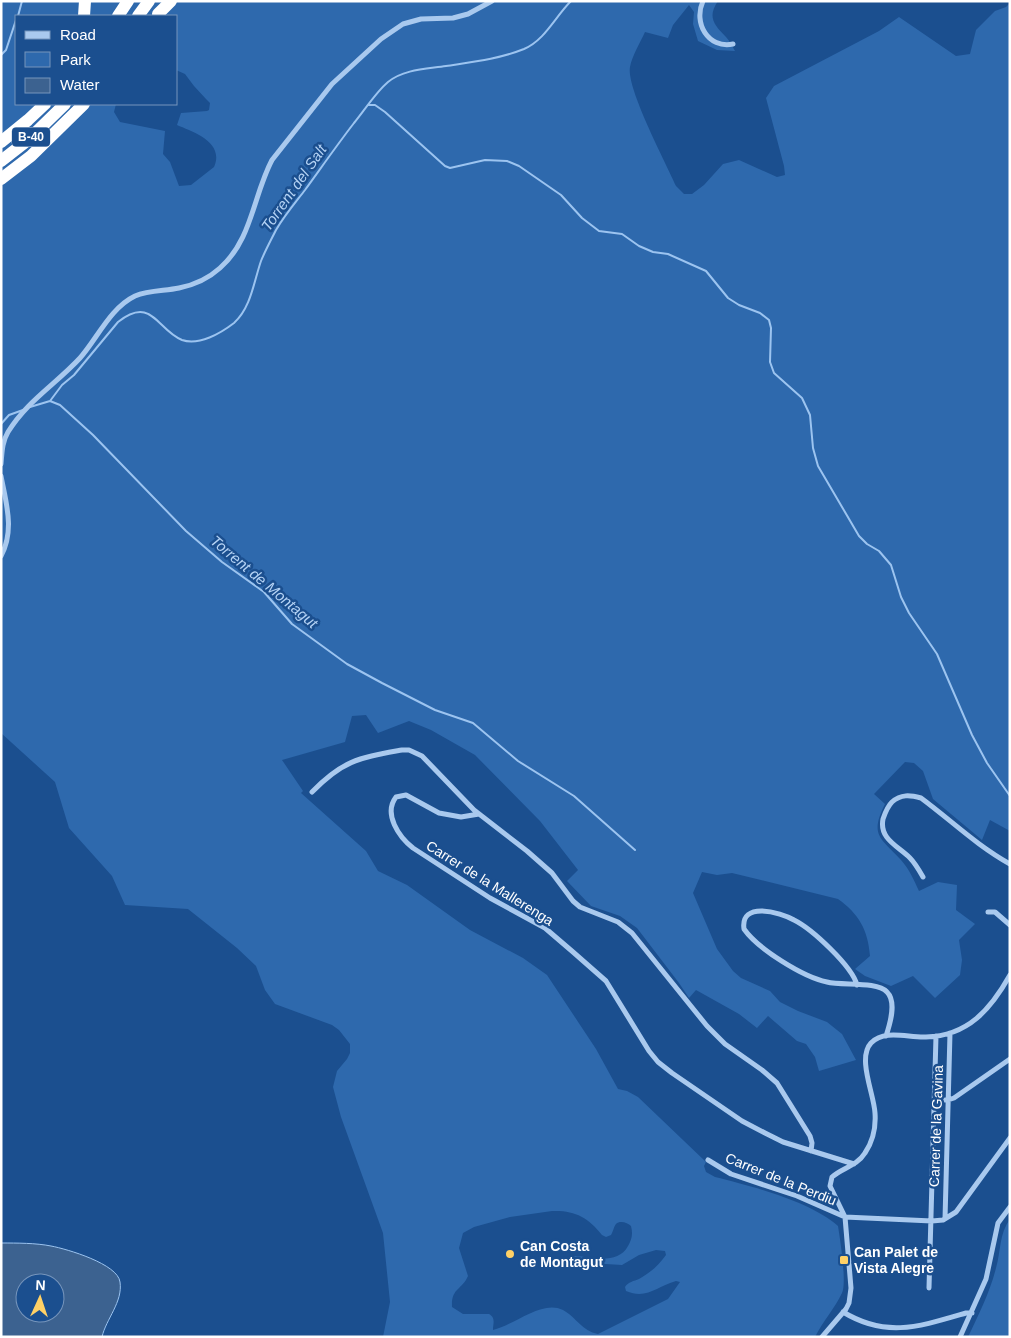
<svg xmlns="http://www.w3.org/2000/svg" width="1011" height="1338" font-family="Arial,sans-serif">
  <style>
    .green { fill: #2e69ad; fill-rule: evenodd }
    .water { fill: #3c6290; stroke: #9cc4f0; fill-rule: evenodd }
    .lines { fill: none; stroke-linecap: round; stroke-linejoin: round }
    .stream { stroke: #9cc4f0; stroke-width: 2 }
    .street { stroke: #a9c9ee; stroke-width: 5 }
    .highway { stroke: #fff; stroke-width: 12 }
    .poi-dot { fill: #ffd166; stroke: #1b4f8f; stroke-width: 2 }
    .labels { text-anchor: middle; stroke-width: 5; stroke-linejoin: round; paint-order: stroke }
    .shield { fill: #1b4f8f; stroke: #bbcadd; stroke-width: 1 }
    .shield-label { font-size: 12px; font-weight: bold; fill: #fff }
    .street-label { font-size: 14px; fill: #fff; stroke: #1b4f8f }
    .poi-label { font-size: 14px; font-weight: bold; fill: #fff; stroke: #1b4f8f; text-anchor: start }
    .water-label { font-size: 15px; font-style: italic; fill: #b5d3f5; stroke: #1b4f8f }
  </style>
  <rect width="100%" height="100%" fill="#1b4f8f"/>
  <path class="green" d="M1,1H718C707,17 714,25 726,37C730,41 732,46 735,51L717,50L698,41L693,24L694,12L689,5L673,25L668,38L645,32C640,43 632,56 630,67C626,88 666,163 676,186L684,194H692L704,185L723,164L739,160L777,177L785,175L784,166L766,98L774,86L879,31L899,17L956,56L970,54L976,30L995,11L1006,7L1010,3V831L990,820L982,840L933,799L923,771L914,763L905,762L874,794L885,804C869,836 881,838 901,860C909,869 914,880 919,891L938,882L957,885L956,910L975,924L959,940L962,960L960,975L935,998L913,976L891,986L865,976L855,969L870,956C868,930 859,914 838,899L732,873L717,875L702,872L693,893L717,949L733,971L741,978L770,991L780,1002L798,1011L827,1022L842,1034L856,1060L819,1071L815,1057L806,1044L797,1041L768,1016L757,1028L739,1014L696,990L689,998L679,983L637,928L620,916L591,906L567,881L578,870L540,821L475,755L431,730L409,721L378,733L366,715L352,716L345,742L282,760L303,791L301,793L366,851L378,871L407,885L470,930L523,958L547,975L596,1049L618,1089L627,1091L638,1097L706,1162L704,1166L706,1172L715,1177C751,1186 810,1201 838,1226C840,1238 847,1283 842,1293C835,1308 823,1321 815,1337H383L390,1302L383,1233L341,1117L333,1087L337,1071L347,1059L350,1053V1044L339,1030L332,1025L275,1004L265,990L256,966L237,948L188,909L125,905L112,876L69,828L55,782L1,733ZM16,16H176V70L185,74L194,86L206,99L210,103L209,110L207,111L181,113L177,125C193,132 225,142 214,167L191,185L179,186L170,162L163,154L165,131L120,122L114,112L116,104H16ZM552,1211C574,1210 588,1217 602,1235L606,1237L611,1235C613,1232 614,1226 616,1224C620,1220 628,1223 631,1226C633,1234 632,1239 628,1246C618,1265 592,1257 575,1256L572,1258L574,1262L622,1265L639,1255L656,1250L665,1251L666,1255C658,1266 651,1272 639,1279C634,1281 628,1282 625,1287L626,1291C647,1300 657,1286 676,1281L680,1282L668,1299L598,1334C582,1331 576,1317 563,1310C542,1299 513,1326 493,1330C493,1323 496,1318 489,1314H463L452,1307C451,1288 462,1290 468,1276L459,1248L463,1233L474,1227L510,1217Z
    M1010,1219V1337H968C979,1314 990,1292 996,1268C1001,1251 999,1234 1010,1219Z"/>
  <path class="water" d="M1,1243C17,1243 36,1243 51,1246C67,1249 118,1264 120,1282C123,1302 106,1319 102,1337H1ZM25,1283H55V1313H25Z"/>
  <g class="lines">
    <path class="stream" d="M18,16L22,1
      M1,55L6,50L16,20
      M369,105H375L385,112L445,166L450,168L485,160L507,161L519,166L561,195L582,218L599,231L622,234L639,246L653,252L668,254L706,271L728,298L739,305L760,313L769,320L771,328L770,362L774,373L802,398L810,415L813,448L818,466L859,536L867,544L879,551L891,565L901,597L909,613L937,654L972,735L987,763L1010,796
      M50,401L60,405L93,435L186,531L222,562L264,592L292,624L347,664L382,683L435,710L473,723L518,761L574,796L635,850
      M30,407L50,401L62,385L74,375L118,322C152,295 157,330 182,340C199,346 221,333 234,323C251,308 254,281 261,261C265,251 271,240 276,230C284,216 295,203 305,190C321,168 337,145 354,123C364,111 376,92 388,82C404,69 427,69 446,66C472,62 499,59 524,49C545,40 555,17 571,1
      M1,424L9,415L23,410"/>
    <path class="street" d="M703,1C693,23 708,49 733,44
      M1,464C2,453 2,442 8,432C27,401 56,384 80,358C97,339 110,308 135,296C149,290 165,291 179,288C194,285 209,278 220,268C252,240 253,196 272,160L332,84L381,39L403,24L421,19L453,18L468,14L492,1
      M1,476C6,503 15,530 1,556
      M312,792C343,760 359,758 402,750H409L422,756L474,810L527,851L552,873L573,901L580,907L618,922L632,933L707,1026L725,1044L762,1070L777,1083L810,1136L812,1143L811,1151
      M479,814L461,817L439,813L406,795L396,797C383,814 399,837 413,848L490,898L545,928L573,952L606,981L649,1051L658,1062L672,1073L742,1121L765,1133L783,1142L854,1164
      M923,877C919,870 915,863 910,858C898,846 879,839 883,819C885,813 887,807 892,802C901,794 910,795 921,798C952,821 976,845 1010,864
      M988,912H995L1010,925
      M857,985C852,966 812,929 794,920C780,912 740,901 744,929C758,949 803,977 827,982C842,986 877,981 887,992C897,1002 890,1024 886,1036
      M935,1100H948L954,1098L1010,1059
      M708,1160L731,1174L797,1196L845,1217L932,1221L943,1220L956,1212L1010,1138
      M945,1219L950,1033
      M929,1288L936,1036
      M843,1312C886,1338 918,1327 966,1313H972
      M822,1337L846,1309L849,1303L851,1288L845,1217L830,1186L832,1177C842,1168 857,1166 865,1153C873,1141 876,1127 875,1113C874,1094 857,1058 871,1043C885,1029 908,1038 926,1037C968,1036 991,1009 1010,975
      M960,1337L986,1279L998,1223L1010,1207"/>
    <path class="highway" d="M158,14L171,1
      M84,16L85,1
      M118,16L128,1
      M138,16L149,1
      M1,142L28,120L45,104
      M1,161L28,140L65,104
      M1,179L31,156L84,104"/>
  </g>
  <g class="poi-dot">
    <circle cx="510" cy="1254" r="5"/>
    <rect x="839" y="1255" width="10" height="10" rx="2.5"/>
  </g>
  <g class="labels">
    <rect class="shield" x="12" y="127.5" width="38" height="19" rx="4"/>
    <g class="shield-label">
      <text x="31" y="141">B-40</text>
    </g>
    <g class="street-label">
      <text transform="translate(490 883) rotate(32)" y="5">Carrer de la Mallerenga</text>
      <text transform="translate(936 1126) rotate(-88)" y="5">Carrer de la Gavina</text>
      <text transform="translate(781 1179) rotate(22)" y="5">Carrer de la Perdiu</text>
    </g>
    <g class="poi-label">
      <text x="520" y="1251">Can Costa<tspan x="520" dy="16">de Montagut</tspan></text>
      <text x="854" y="1257">Can Palet de<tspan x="854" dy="16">Vista Alegre</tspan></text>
    </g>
    <g class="water-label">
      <text transform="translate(294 188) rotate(-55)" y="5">Torrent del Salt</text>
      <text transform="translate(264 582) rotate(40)" y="5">Torrent de Montagut</text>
    </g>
  </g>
  <rect width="1011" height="1338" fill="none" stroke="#ffffff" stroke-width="5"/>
  <rect x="15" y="15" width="162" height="90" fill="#1b4f8f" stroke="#7695bc"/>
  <rect x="25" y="31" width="25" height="8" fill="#a9c9ee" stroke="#7695bc"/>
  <text x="60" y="40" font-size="15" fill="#ffffff">Road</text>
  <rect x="25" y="52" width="25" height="15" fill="#2e69ad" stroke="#7695bc"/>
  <text x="60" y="65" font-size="15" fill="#ffffff">Park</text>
  <rect x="25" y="78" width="25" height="15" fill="#3c6290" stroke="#7695bc"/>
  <text x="60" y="90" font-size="15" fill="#ffffff">Water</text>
  <g transform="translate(40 1298) rotate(3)"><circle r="24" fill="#1b4f8f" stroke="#7695bc"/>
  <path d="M0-4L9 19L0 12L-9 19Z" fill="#ffd166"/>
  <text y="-8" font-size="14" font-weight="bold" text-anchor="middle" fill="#ffffff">N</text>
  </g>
</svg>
